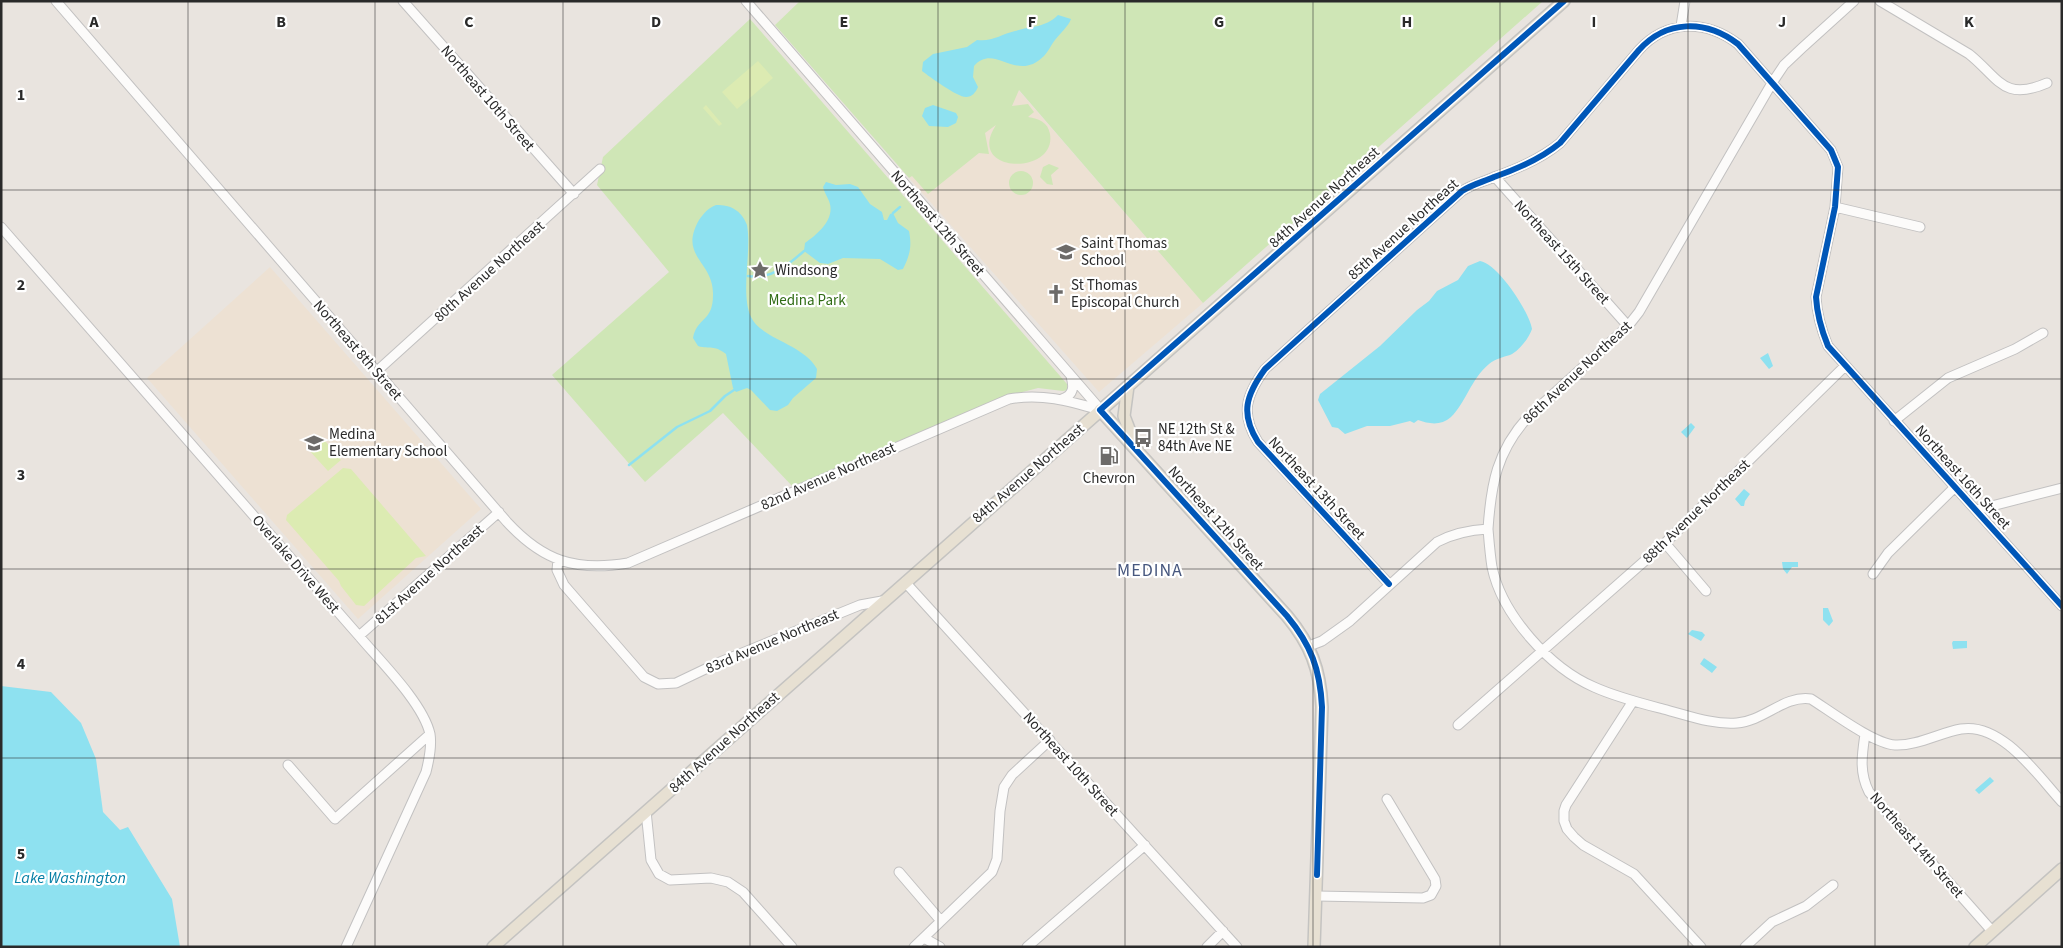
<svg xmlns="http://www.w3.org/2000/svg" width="2063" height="948" font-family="'Source Sans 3',sans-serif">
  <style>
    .education { fill: #ede1d3 }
    .green { fill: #cfe6b6 }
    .pitch { fill: #dcebb2 }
    .water { fill: #8ee1f0 }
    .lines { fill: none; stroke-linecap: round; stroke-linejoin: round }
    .stream { stroke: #8ee1f0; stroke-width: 2.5 }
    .minor-casing { stroke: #c2c1c1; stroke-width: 11 }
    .major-casing { stroke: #c4c3c1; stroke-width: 14 }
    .minor { stroke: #fcfbfa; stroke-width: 9 }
    .major { stroke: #e7e0d2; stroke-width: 11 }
    .cycleway-casing { stroke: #fff; stroke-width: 9 }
    .cycleway { stroke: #0057b8; stroke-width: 6 }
    .grid { fill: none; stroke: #2a2a2a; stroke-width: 1; stroke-opacity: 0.55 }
    .labels { text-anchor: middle; stroke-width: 4.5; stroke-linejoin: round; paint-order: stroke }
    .street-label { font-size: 15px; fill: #2a2a2a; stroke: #fff }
    .poi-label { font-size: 15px; fill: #2a2a2a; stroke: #fff; text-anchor: start }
    .park-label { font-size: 15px; fill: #306c15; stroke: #fff }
    .water-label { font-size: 16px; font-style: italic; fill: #047ea4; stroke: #fff }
    .quarter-label { font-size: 18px; letter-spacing: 1px; fill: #47577e; stroke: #fff }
    .grid-label { font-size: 16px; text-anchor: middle; font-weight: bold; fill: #2a2a2a; stroke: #fff; stroke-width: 4.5; stroke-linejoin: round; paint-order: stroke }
  </style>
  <rect width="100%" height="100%" fill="#e9e4df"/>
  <path class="education" d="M1015,86L1203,303L1099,392L909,178Z
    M270,267L481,509L358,619L147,378Z"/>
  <path class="green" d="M800,1H1543L1203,303L1019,90L1012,106L1028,104L1034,112L1028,117C1039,119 1048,122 1050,134C1057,176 964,174 996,125L985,133L989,154L979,153L928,194L912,176L909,178L775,25Z
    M750,19L1067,384V390L1063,391L1038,388L999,398L793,487L723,413L645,482L552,375L669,272L597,185L603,157Z
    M1049,164L1059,168L1051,175L1053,185L1047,184L1040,177L1043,167Z
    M1009 183a12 12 0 1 1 24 0a12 12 0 1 1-24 0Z"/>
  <path class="pitch" d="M758,61L773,78L737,109L722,92Z
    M706,105L722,124L719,126L703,108Z
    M321,436L341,460L328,471L307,448Z
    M343,468L351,469L426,556L416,558L364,606L356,605L341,586L339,581L286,520L287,515Z"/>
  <path class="water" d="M1058,15L1071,19C1068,27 1060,33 1055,40C1051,45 1048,52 1044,56C1016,84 995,42 974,66L973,77L978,87C976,92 972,97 966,97C957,97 930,77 922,71L923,62L933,54L967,47L977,40C992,42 1002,34 1015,31C1031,26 1045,28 1058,15Z
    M933,105L956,113L958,117L956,123L948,127L929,126L922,116L925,108Z
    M826,182L836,185L850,184L858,187L870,204L882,212L884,220H887L890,214L893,213L898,223L909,231C912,246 910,255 903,269L898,270L880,259L843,258L828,264L820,263L804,251L805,243C818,234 836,219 829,201C827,196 824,192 823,187Z
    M716,205C731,205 741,210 747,225C752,252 740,293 751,317C761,339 804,344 817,369L816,378L793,398L788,405L777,411L770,410L751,390L747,388L736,392L733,388L726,354C713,344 711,350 698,346L693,338C697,317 713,322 713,295C714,261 678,257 699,220C704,213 708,208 716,205Z
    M1480,261C1498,264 1529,311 1532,329C1529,338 1519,351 1510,355C1503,357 1495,359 1489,364C1471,379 1465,404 1451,417C1441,426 1429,424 1418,420L1414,423L1410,421L1390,426H1367L1345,434L1338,428L1332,427L1318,400L1320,394L1380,346L1417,310L1429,301L1437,291L1458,280L1468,266Z
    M1768,353L1773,366L1769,369L1760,358Z
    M1691,423L1695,427L1687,438L1681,432Z
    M1744,489L1750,494L1745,501L1744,506H1741L1735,499Z
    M1782,562H1798V567H1792L1787,574L1783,569Z
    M1823,608H1828L1833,621L1829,626L1823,620Z
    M1692,630L1702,632L1705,635L1701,641L1688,634Z
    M1953,641H1967V648L1953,649L1952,643Z
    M1704,658L1717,667L1712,673L1700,664Z
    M1,686L51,692L81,723L96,759L103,812L120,830L128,827L172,899L180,947H1Z
    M1990,777L1994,781L1979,794L1975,790Z"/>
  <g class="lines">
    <path class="stream" d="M893,213L900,207
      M748,276C771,280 788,265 804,251
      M629,465L677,427L710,411L725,396L734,390"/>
    <g class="minor-casing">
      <path id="minor" d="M56,1L507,522C543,561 576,572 628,563L1009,399C1042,393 1069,401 1100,410
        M403,1L574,194
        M746,1L1100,409
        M1880,1L1969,54C1999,78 2003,102 2047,83
        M1681,26L1685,1
        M1495,177L1628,326
        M1835,207L1920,227
        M1,227L359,636C380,661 423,703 430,734C432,746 429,760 426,772L346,947
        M377,371L600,169
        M1062,399C1074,395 1074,387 1071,376
        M1894,421L1948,378L2015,349L2043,333
        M1976,510L2062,488
        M1488,529C1489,541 1490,554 1492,567C1502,615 1550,668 1594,687C1616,697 1640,703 1663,709C1687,715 1712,725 1737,723C1764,721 1784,695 1811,699C1830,711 1874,744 1895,745C1917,746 1939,733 1961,729C2002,722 2038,776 2062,802
        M1665,543L1706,591
        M558,560L557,570L564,585L644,677L658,684L676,683L720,662L860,605L882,601
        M1873,574L1888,553L1955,487
        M905,582L1237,947
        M1389,584L1258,442C1240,414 1246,395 1265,369L1462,191C1473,184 1483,182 1494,177C1517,169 1542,158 1560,143L1639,50C1666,20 1705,19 1738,44L1831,150L1838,167L1835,207L1816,297C1817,315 1821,329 1828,346L2062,606
        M359,636L499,512
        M1309,646L1322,641L1350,621L1437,542C1454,533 1469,530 1488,529C1491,484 1497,451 1528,417L1628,326L1639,312L1772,83L1784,65L1802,48L1854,1
        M1633,701L1566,805L1564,811V821L1567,829L1574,837L1583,845L1634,874L1701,947
        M1458,725L1665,543L1845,366
        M1865,734C1862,755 1859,772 1869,792L1992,931
        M288,765L335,819L430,734
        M646,811L651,860L659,874L670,880L711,878L728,882L743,892L792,947
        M899,872L941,921
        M1317,896L1423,898L1431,895L1436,886L1435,879L1387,799
        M924,938L940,947
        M914,947L992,872L997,859L1000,811L1004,787L1012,775L1050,740
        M1027,947L1145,845
        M1207,947L1223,931
        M1745,947L1772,922L1806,906L1833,885"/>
    </g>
    <g class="major-casing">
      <path id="major" d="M1128,386L1124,416L1134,442
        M1100,410L1287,616C1311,645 1320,669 1322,707L1314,947
        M493,947L1564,1
        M1975,947L2062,869"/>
    </g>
    <use href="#minor" class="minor"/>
    <use href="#major" class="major"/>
    <g class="cycleway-casing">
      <path id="cycleway" d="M1389,584L1258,442C1240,414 1246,395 1265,369L1462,191C1473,184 1483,182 1494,177C1517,169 1542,158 1560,143L1639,50C1666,20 1705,19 1738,44L1831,150L1838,167L1835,207L1816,297C1817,315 1821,329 1828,346L2062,606
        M1317,875L1322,707C1320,669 1311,645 1287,616L1100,410L1564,1"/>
    </g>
    <use href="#cycleway" class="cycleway"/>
  </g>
  <path class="grid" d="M188,1V947M375,1V947M563,1V947M750,1V947M938,1V947M1125,1V947M1313,1V947M1500,1V947M1688,1V947M1875,1V947M1,190H2062M1,379H2062M1,569H2062M1,758H2062"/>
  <defs>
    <g id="school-bare" transform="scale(1.5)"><path d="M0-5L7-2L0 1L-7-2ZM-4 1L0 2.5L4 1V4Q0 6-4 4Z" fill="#6d6b69" stroke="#fff" stroke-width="2.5" paint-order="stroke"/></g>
    <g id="sight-bare" transform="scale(1.5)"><path d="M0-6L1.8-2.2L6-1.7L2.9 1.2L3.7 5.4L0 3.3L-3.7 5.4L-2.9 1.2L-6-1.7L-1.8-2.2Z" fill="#6d6b69" stroke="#fff" stroke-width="2.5" paint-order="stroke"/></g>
    <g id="church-bare" transform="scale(1.5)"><path d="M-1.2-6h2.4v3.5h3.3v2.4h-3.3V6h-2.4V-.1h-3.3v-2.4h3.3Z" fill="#6d6b69" stroke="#fff" stroke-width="2.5" paint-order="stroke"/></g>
    <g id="bus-bare" transform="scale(1.5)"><path d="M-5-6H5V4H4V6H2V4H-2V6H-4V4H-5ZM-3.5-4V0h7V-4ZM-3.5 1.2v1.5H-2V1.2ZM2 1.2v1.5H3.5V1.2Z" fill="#6d6b69" stroke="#fff" stroke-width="2.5" paint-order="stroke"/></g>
    <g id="fuel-bare" transform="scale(1.5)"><path d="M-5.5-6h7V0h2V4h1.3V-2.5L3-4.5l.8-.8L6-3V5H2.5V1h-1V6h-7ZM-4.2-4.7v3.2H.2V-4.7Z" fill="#6d6b69" stroke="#fff" stroke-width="2.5" paint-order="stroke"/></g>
  </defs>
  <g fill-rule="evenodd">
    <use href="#school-bare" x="1066" y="252"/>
    <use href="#sight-bare" x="760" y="270"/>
    <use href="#church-bare" x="1056" y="294"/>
    <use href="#bus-bare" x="1143" y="438"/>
    <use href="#school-bare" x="314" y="443"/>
    <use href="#fuel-bare" x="1109" y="456"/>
  </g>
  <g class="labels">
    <g class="street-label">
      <text transform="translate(488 98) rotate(49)" y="5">Northeast 10th Street</text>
      <text transform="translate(1324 197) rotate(-42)" y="5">84th Avenue Northeast</text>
      <text transform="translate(938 223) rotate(49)" y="5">Northeast 12th Street</text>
      <text transform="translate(1403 229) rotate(-42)" y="5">85th Avenue Northeast</text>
      <text transform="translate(1562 252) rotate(48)" y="5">Northeast 15th Street</text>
      <text transform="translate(489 271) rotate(-42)" y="5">80th Avenue Northeast</text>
      <text transform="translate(358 350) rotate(49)" y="5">Northeast 8th Street</text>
      <text transform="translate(1577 372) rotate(-43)" y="5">86th Avenue Northeast</text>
      <text transform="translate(1028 473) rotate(-41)" y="5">84th Avenue Northeast</text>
      <text transform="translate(828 476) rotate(-24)" y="5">82nd Avenue Northeast</text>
      <text transform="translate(1963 477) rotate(48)" y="5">Northeast 16th Street</text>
      <text transform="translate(1317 488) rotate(47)" y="5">Northeast 13th Street</text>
      <text transform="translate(1696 511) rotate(-44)" y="5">88th Avenue Northeast</text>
      <text transform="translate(1216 518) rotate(48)" y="5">Northeast 12th Street</text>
      <text transform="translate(296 564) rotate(49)" y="5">Overlake Drive West</text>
      <text transform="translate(429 574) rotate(-42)" y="5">81st Avenue Northeast</text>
      <text transform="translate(772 641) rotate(-23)" y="5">83rd Avenue Northeast</text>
      <text transform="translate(724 742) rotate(-42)" y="5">84th Avenue Northeast</text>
      <text transform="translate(1071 764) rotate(48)" y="5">Northeast 10th Street</text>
      <text transform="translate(1917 845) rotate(49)" y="5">Northeast 14th Street</text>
    </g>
    <g class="poi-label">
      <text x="1081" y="248">Saint Thomas<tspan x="1081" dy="17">School</tspan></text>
      <text x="775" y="275">Windsong</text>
      <text x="1071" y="290">St Thomas<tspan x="1071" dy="17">Episcopal Church</tspan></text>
      <text x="1158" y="434">NE 12th St &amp;<tspan x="1158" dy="17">84th Ave NE</tspan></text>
      <text x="329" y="439">Medina<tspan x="329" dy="17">Elementary School</tspan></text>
      <text x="1109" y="483" text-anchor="middle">Chevron</text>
    </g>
    <g class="park-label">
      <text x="807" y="305">Medina Park</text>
    </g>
    <g class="water-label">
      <text x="70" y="883">Lake Washington</text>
    </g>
    <g class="quarter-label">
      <text x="1150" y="576">MEDINA</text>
    </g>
  </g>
  <g class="grid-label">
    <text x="94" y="27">A</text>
    <text x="281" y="27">B</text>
    <text x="469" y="27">C</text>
    <text x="656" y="27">D</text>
    <text x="844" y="27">E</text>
    <text x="1032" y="27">F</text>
    <text x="1219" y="27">G</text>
    <text x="1407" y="27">H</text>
    <text x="1594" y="27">I</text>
    <text x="1782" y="27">J</text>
    <text x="1969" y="27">K</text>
    <text x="21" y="100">1</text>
    <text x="21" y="290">2</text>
    <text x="21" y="480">3</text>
    <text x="21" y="669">4</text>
    <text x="21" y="859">5</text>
  </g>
  <rect width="2063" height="948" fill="none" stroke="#2a2a2a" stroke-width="5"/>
</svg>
